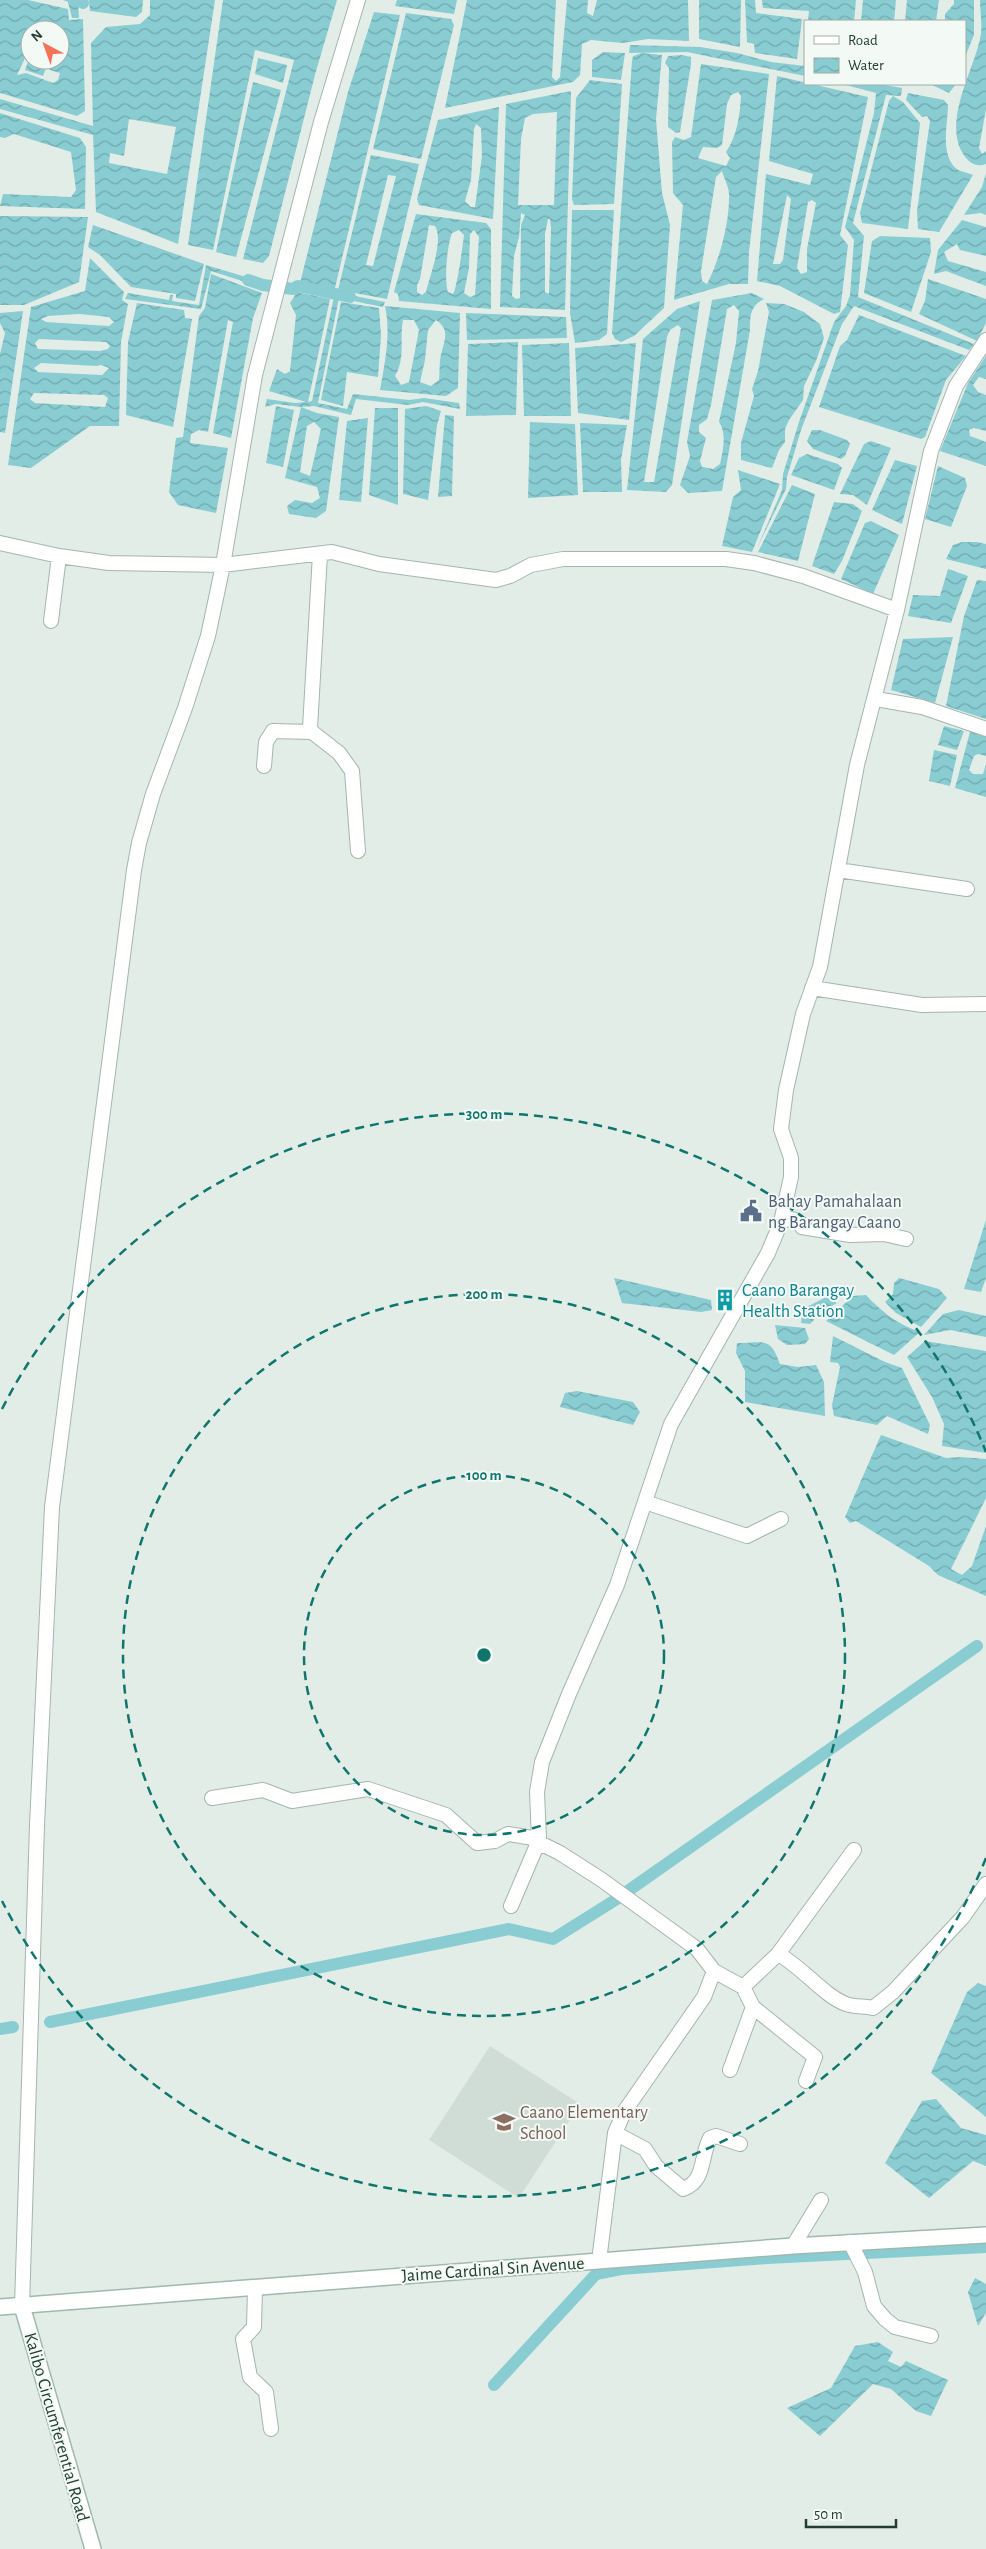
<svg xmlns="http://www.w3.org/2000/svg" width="986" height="2549" font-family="'Alegreya Sans',sans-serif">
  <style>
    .built { fill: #d0ddd6 }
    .water { fill: url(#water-waves); fill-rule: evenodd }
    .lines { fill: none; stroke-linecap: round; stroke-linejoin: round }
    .canal { stroke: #89cdd3; stroke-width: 12 }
    .minor-casing { stroke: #a5b5ae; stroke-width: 16 }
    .secondary-casing { stroke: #a0b9ae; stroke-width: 18 }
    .minor { stroke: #fff; stroke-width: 14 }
    .secondary { stroke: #fff; stroke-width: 15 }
    .ring { fill: none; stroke: #0f766e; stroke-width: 2.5; stroke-dasharray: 9 6 }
    .labels { text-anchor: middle; stroke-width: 4; stroke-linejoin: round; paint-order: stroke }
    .service-label { font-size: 18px; fill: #4e5e75; stroke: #f3f9f5; text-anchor: start }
    .culture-label { font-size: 18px; fill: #0d838f; stroke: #f3f9f5; text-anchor: start }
    .education-label { font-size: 18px; fill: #785e54; stroke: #f3f9f5; text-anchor: start }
    .street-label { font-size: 18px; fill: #223e34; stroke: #f3f9f5 }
    .centre { fill: #0f766e; stroke: #f3f9f5; stroke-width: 2.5 }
    .ring-label { font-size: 15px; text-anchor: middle; font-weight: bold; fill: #0f766e; stroke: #f3f9f5; stroke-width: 4; stroke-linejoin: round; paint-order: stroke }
  </style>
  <defs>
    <pattern id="water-waves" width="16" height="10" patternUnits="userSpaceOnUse" patternTransform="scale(1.25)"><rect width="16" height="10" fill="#89cdd3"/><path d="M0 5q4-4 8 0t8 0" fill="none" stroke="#70a8ac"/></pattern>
  </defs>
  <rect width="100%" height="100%" fill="#e2ede7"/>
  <path class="built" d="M490,2046L580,2104L519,2198L429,2140Z"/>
  <path class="water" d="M0,0H28L68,9L69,20L83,19L85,111L77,116L0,93ZM30,30H60V60H40L48,65L50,70L60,73L58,80L53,83L26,73L17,75L27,54L30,55Z
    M63,0H78L79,18H72L68,2Z
    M89,0H143L142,12L136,17L90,11Z
    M150,0H215L178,244L96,212L93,135L0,109V99L93,126L91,43L106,27L140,24L150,15ZM129,119L176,127L167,174L109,163L110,153L124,156Z
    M223,0H337L316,71L269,256L263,263L243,259L294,60L255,50L213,250L188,245Z
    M397,0H457L454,14L395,6Z
    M467,0H556L552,77L556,81L560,77L567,0H588L587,13L593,16L597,0H688L689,41L648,39L623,43L591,40L582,44L580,75L573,82L445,108Z
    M699,0H741L740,47L699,39Z
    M745,0H755L756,13L802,19L797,59L755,53L754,44L747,42Z
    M762,0H856L854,21H808L809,11L763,8Z
    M863,0H896L894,21H861Z
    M907,0H939L936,21H905Z
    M954,0H974V35L965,57V21H945V14L954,4Z
    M980,0H986V109L979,148L982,154L986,151V164C978,167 971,164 966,158C940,126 973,72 980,39C983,27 980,12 980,0Z
    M374,12L400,15L334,292L300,283L348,92Z
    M406,13L451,19L454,25L421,159L373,149Z
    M630,45L700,47L737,53L771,62L805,66V76L687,52L629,53Z
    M603,52L625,53L621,80L592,77V60Z
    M642,53L662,55L656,119L662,193L670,225L664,308L634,336L621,342L615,339L612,333L632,61L633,56Z
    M682,55L691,57V64L680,132L676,133L668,127L669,68L665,63L668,56Z
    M258,58L287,65L283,83L255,74Z
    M29,59L43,64L46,68L43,76L25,70Z
    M701,64L769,74L749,252L748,284H729L674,300L683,205L673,193L672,142L675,137L684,140L691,137ZM738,92L741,96C740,115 737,136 726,152L730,158L726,166L698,158L703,147L717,148L722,145L727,104L731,95ZM722,171C724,179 728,184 729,193C730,221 720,259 707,284L702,281L701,271L716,177Z
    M777,76L868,97L840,235L848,245L840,312L834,314L780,286L757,281L766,174L810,185L813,174L769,161ZM787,195L791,199L783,260L780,264H773ZM812,200L816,203L807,249V272L801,274L797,268L808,202Z
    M590,80L622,84L614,204L574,205L572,199L576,98Z
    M253,82L281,90L236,257L216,252Z
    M842,84H879L902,88L901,96L886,95L853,223L864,236L858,297L974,344L969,350L854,306L842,324L801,430L787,477L786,489L757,548L782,490L783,474L799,422L834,322L846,306L850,295L854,240L845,227L874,113L876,93Z
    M932,84H956L949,93L932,85Z
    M571,91L565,310L500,307L506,104ZM557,112L554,205H518L521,139L525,118L533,114ZM521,213L525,215L521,225L520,298L516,299L512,296L514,256L519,237ZM548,219H550L551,228L549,294L545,292V234Z
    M908,93L944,100L948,105C948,124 939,156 958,170C962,172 969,173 973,175L939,232L918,229L917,211L930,121L927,116L922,117L906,100Z
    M893,96L903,102L920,123L908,229L862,223L860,213L889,101Z
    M499,107L493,219L419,205L417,199L438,120ZM476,124L481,128L482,156L475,207H471L465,201L471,180L474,129Z
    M0,113L80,138L86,147L85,209L0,206L3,194L71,197L76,190L71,152L14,134L5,138L0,137Z
    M371,155L419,164L387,299L338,290ZM388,175L396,176L373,266L366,265Z
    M986,173V215L981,213L964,215L982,187Z
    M572,210H614L607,334L599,340L575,343L570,313Z
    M416,214L486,223L491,229V309L399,301L398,294L394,292ZM429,225L435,226C444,240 430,275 426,292L422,295L417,292V285L420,279ZM459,230L464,235C463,244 457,289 453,294L448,292C444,280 447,246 452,233ZM474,230L479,237L475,295L470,297L464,293L469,268L470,234Z
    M0,216L88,217L79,282L24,305H0Z
    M962,220L986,227V256L960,250L957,244L944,252L948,261L986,272V286L946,271L934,274L938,250Z
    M93,225L204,264L195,301L176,298V294L131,287L100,255L88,247Z
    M880,236L930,238L931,252L911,312L864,293L872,241Z
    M90,258L124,292L122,300L128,304L121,342L119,426H90L31,468L8,465L31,307L85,291ZM80,314L109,317L114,322L109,326L46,322L41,319L48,316ZM39,339L106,342L110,346L108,349L100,351L38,349L35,343ZM41,363L97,366L101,365L109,368L102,375L38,372L34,368ZM34,393L104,395L108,398L105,407L35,403L30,399Z
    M206,265L266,283L264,288L211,271L201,309L125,299L128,293L169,300L170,295H173L172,301L199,305Z
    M211,274L262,293L253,318L231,438L213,433L233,322L228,320L208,432L199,430L191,434L190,443L228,448L216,513L178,505L169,492L176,438L183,437L199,316L205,308Z
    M928,279L986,299V323L977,341L919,314L925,301Z
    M297,292L330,299L308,402L312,401L335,292L385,302L383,307L339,298L318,403L347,409L353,394L409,400L424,398L459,403L460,409L423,402L408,405L356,399L351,415L314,406L301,407L317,413L339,417L326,511L316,518L289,514L287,506L295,500L312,503L320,498L317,487L285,478L301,407L276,404L265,407L267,399L295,403L306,402L269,391L277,369L285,374L290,371L296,315L290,303ZM314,422L321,429L310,476L300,472L307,426Z
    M752,293L764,299C750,306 750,316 750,330L722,491L688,493L680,485L690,456L687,442L712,300ZM734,305L739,311L736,343L719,422C727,434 723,450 720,464L713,469L702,467L700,461L706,438L699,432V425L707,419L711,405L727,309Z
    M700,301L672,485L666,492L627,490L643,339L677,309ZM678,325L681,328L654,482H644L667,337L670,330Z
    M341,302L379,308L381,335L378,377L347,372L343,406L321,400Z
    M137,303L184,310L185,318L192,319L173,427L126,415L128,342Z
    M766,303L784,304L804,312L820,324L824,338L816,361L804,386L803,400L789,420L785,429V442L779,450L772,468L741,460V443L754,396L752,389L758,371L769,312Z
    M385,306L460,313L458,388L446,396L380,390C385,363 391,333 385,306ZM403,320H414L419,330L409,382L401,385L395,376C406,357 399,340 403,320ZM436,320C451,330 444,341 441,355C439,363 440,372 439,380L431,386L420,382L425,360L428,330Z
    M23,311L5,433L0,432V354L5,333L0,323V313Z
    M466,313L566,317L567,338L467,340Z
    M859,315L966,356L946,380L925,437L921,439L819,407L840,346L847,340Z
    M518,342L516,415L466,416L468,344Z
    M569,343L571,416H524L522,345Z
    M636,343L629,420L578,413L575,348Z
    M986,356V379L979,377L973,385L978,392L986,395V431L974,428L969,430L970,436L986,442V466L940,451L968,383Z
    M276,406L294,410L283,467L266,463Z
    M426,406L441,411L437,425L428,500L403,494L405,409Z
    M375,408H398V505L369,495Z
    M445,415L454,416L452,496L438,497Z
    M368,418L361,502L339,500L347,421Z
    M530,422L575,424L578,495L528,498Z
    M580,423L627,425L621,460L622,492H583Z
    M812,430H820L847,440L850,444L845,456L841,459L813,449L807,441Z
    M871,441L891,448L867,505L853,495L840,494L864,444Z
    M807,454L838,464L842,468L834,490L791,475L799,458Z
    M895,460L917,466L902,524L872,510Z
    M938,466L965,478L967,486L951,527L925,519Z
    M738,470L780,484L752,552L722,546L733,497L741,490Z
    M792,485L815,494L798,561L758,552Z
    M834,502L853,504L862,511L842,561L834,574L812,566Z
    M871,521L899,535L873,594L841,579L865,523Z
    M962,542H977L986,544V569L946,559L953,545Z
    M948,569L968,576L951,623L908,616L913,595L940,596Z
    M977,580L986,581V719L946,706L964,616Z
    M953,637L935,703L891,690L903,639Z
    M944,726L964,731L957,750L938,745Z
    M970,732L986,736V756L978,754L974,756L969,770L973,774H983L986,764V797L955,788Z
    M934,750L957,755L950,786L929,781Z
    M986,1220V1278L981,1292L964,1289Z
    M614,1278L711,1300L712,1310L701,1312L622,1303Z
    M899,1278L939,1289L947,1298L921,1327L896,1313L885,1302L893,1294L894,1283Z
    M866,1295C882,1312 897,1324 920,1332L894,1355L826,1321L853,1296Z
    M826,1297L837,1303L821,1312L810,1324L801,1323L803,1309Z
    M959,1310L986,1316V1337L950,1330L924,1335L943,1314Z
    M775,1325L805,1328L809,1339L805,1344L787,1345L778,1339Z
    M833,1336L885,1362L902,1368L930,1425L928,1434L887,1416L877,1425L834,1416L832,1405L840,1367L838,1363L830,1362Z
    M925,1341L986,1351V1453L942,1446L944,1424L932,1397L907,1357Z
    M737,1343C765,1343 770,1336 780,1364L798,1367L816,1365L824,1382L825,1416L745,1402V1371L736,1353Z
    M577,1391L633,1402L640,1412L633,1425L560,1407L565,1393Z
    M881,1435L946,1458L961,1457L986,1459V1498L951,1569L962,1575L972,1566L986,1526V1596L938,1575L929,1566L856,1521L850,1523L845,1517Z
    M978,1983L986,1986V2117L931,2073L967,1992Z
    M936,2099L961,2128L986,2135V2166L973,2161L929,2198L885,2163L922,2101Z
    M975,2278L986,2284V2313L978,2326L968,2292Z
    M878,2342L893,2352L888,2361L901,2367L906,2361L948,2380L931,2416L916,2411L891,2389L873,2384L820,2436L787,2408L831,2388L855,2346Z"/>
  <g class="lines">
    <path class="canal" d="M82,0L83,3
      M248,280L263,285L293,289L298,286L350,297
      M625,1893L977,1646
      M50,2022L509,1929L553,1939L620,1897
      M0,2029L13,2027
      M494,2385L596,2274L621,2269L767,2258L986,2247"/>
    <g class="minor-casing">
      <path id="minor" d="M0,543L59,556L109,563L223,565L332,552L379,564L496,580L510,576L531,565L563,559H726L754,563L803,576L897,610L931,451L956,386L986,340
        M320,554L310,728L312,732L339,753L352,771L358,851
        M51,621L59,556
        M876,699L922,707L986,729
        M264,766L266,742L273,731L312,732
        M838,870L967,889
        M812,988L922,1005L986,1004
        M781,1222C791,1217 796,1218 802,1227L850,1235L884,1234L906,1239
        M645,1502L747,1536L781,1519
        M212,1798L263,1790L292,1801L368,1789L446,1815L477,1843L495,1841L508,1834L539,1839
        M511,1906L537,1845
        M778,1954L854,1850
        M714,1971L743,1987L778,1954C801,1966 824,1996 846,2004C854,2007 865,2006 873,2008L893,1992L963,1917L986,1884
        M753,2007L815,2057L806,2081
        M730,2070L753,2007L743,1987
        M615,2133L645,2149L656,2166L683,2189C706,2181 700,2157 710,2138L716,2136L740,2144
        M850,2242L865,2272L874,2306L885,2319L895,2327L931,2336
        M793,2246L821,2200
        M599,2261L615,2133L624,2112L704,1997L714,1971L697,1949L602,1880L560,1853L546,1846L537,1845L539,1839L537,1792L542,1762L569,1694L617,1585L671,1424L768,1253L781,1222L791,1177V1158L781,1129L786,1090L803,1014L820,967L857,765L897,610
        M255,2288L254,2327L243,2339L250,2377L266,2392L271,2429
        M22,2306L37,1825L52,1507L134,870L139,843L153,794L185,708L208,636L223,565L255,375L321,122L358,0"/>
    </g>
    <g class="secondary-casing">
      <path id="secondary" d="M22,2306L93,2549
        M0,2307L793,2246L986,2235"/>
    </g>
    <use href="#minor" class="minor"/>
    <use href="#secondary" class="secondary"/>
  </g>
  <g class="ring">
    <circle cx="484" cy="1655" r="180"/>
    <circle cx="484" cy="1655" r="361"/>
    <path d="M986 1858A541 541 0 0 1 2 1901M2 1409A541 541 0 0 1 986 1452"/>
  </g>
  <defs>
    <g id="civic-bare" transform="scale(1.725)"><path d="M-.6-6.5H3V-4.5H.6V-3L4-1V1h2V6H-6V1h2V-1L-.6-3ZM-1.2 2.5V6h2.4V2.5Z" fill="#5c6f8a" stroke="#f3f9f5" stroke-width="2.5" paint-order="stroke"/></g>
    <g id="building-bare" transform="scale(1.725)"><path d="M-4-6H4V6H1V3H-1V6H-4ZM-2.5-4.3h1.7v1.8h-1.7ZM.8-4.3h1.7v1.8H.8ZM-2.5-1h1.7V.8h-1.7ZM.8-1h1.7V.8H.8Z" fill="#0f9aa8" stroke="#f3f9f5" stroke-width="2.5" paint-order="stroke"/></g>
    <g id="school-bare" transform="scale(1.725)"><path d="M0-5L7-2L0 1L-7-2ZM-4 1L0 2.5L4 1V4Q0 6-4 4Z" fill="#8d6e63" stroke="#f3f9f5" stroke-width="2.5" paint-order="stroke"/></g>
  </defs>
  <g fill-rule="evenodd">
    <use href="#civic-bare" x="751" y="1211"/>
    <use href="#building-bare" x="725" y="1300"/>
    <use href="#school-bare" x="504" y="2122"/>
  </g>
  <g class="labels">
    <g class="service-label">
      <text x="768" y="1207">Bahay Pamahalaan<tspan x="768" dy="21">ng Barangay Caano</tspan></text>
    </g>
    <g class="culture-label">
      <text x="742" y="1296">Caano Barangay<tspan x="742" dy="21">Health Station</tspan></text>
    </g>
    <g class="education-label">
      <text x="520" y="2118">Caano Elementary<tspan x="520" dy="21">School</tspan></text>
    </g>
    <g class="street-label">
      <text transform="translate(493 2269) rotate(-4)" y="6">Jaime Cardinal Sin Avenue</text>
      <text transform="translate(57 2427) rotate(74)" y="6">Kalibo Circumferential Road</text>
    </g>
  </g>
  <circle cx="484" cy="1655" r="8" class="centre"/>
  <g class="ring-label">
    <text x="484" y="1119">300 m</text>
    <text x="484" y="1299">200 m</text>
    <text x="484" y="1480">100 m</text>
  </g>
  <rect x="804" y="20" width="162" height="65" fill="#f3f9f5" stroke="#9faea8"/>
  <rect x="814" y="36" width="25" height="8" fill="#ffffff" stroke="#9faea8"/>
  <text x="848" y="45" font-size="15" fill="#223e34">Road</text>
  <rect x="814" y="58" width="25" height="15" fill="url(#water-waves)" stroke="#9faea8"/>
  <text x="848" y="70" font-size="15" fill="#223e34">Water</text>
  <g transform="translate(45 45) rotate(319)"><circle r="24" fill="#f3f9f5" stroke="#9faea8"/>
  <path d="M0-4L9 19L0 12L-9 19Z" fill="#f57358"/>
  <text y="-8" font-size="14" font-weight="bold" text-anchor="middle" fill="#223e34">N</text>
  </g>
  <path d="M806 2519v8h90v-8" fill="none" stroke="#223e34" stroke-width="2.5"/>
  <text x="814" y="2519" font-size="15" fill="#223e34" stroke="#f3f9f5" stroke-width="4" paint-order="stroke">50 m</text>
</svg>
